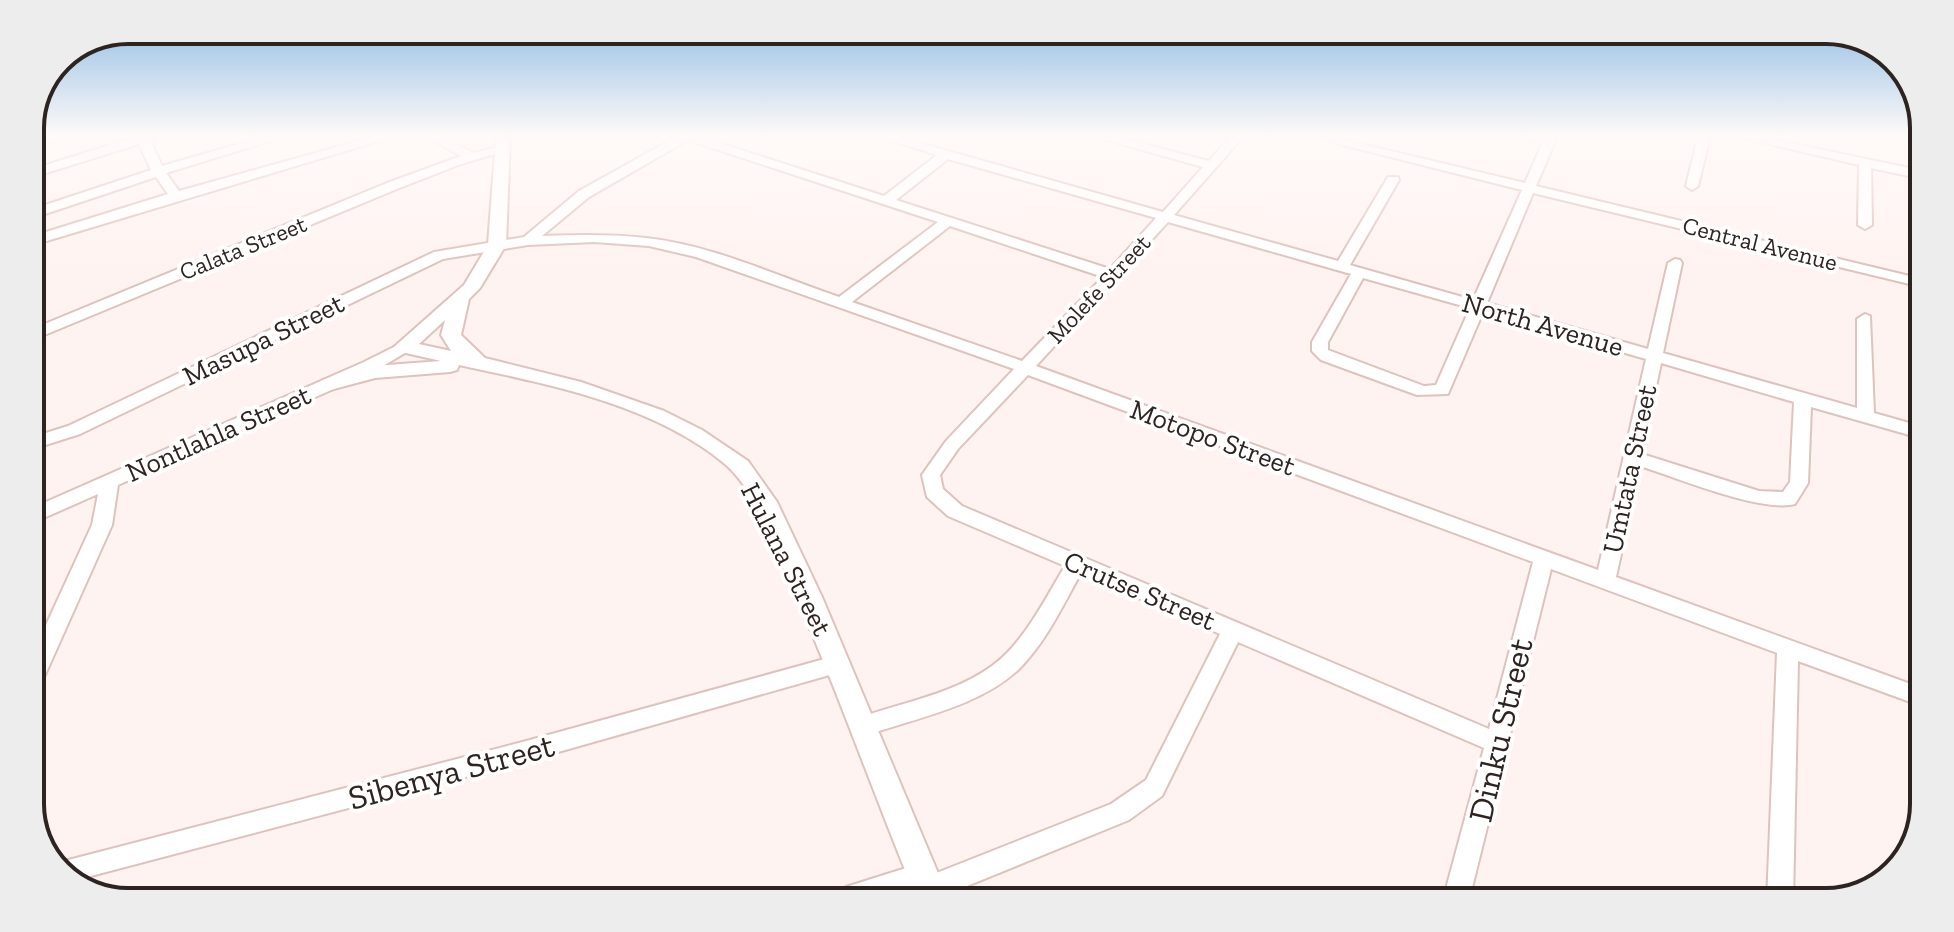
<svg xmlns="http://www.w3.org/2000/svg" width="1954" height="932" font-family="'Zilla Slab',serif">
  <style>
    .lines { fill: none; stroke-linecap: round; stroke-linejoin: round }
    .minor-casing { stroke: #dec2bd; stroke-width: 4 }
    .tertiary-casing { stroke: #dec2bd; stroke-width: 4 }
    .minor { fill: #fff; fill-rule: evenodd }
    .tertiary { fill: #fff; fill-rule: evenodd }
    .labels { text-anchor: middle; stroke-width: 8; stroke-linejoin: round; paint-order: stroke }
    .far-street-label { font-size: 24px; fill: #2d2321; stroke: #fff }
    .street-label { font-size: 28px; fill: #2d2321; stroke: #fff }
    .near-street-label { font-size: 34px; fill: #2d2321; stroke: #fff }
    .rim { fill: none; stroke: #2d2321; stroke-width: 4 }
  </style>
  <rect width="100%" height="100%" fill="#fff3f1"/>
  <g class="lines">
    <g class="minor-casing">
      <path id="minor" d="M42,137H61L30,148V140Z
        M136,137H154L150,140L162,166L263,137H283L166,173L179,191L373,137H392L30,246V237L168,194L156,177L30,219V210L151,170L139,144L30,178V170Z
        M428,137H443L473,153L502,146L508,150L461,164L397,189L30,341V330L387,183L461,156Z
        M676,137H701L884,196L937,155L880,137H899L1163,212L1203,167L1096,137H1116L1209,161L1230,137H1243L1174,215L1338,261L1388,177H1398L1399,180L1350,265L1473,300L1522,190L1311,137H1332L1525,183L1542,144L1518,137H1557L1536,186L1922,279V287L1533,193L1487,303L1648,349L1668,263L1675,259L1680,260L1682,263L1663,353L1857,408V319L1865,314L1870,316L1874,413L1920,426V438L1811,407L1808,483L1795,504C1761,513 1675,477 1640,466L1616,577L1916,686V704L1798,661L1793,902H1767L1777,653L1551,569L1469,900H1443L1484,748L1238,642L1162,796L1129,820L940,897H919L916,889L893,897L842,896L846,887L922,863L931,866L934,874L1111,804L1146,780L1220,634L1081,573C1063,605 1047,640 1021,667C982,706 915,718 864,736L856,733L853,726L856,719C905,701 969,692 1007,653C1031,628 1047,596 1065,566L948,516L927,497L922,475L946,441L1014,369L696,257L649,246L594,242L528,245L443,259L80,434L30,450V438L68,426L434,252L524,237L579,191ZM688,140L938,222L839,297C777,276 712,245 646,238C611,234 577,235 542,236L589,197ZM948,159L1156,218L1110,269L896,200ZM1168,222L1351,274L1312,342V351L1321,360L1417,395L1448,394L1483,312L1646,359L1598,570L1036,366ZM950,226L1103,277L1022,361L852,302ZM1363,278L1470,308L1436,385L1424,386L1328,350V342ZM1661,363L1794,402L1790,482L1783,492L1759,491L1642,454ZM1028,375L1533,562L1489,729L962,506L943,489L940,475L958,449Z
        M1698,137H1710L1698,186L1692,190L1686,186Z
        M1739,137H1762L1923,171V179L1871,168L1872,225L1865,229L1858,225L1859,165Z
        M404,342L412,347L410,350L376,370L118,485L112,525L41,684L38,690L30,693V660L92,525L98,494L30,524V509L364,362Z
        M839,655L847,658L850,664L847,670L530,760L72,881L53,864L530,740Z"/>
    </g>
    <g class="tertiary-casing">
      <path id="tertiary" d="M496,137H510L506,245L480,288L469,299L461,335L485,358L581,382L664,411L702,430L748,461L777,502L822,597L948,897H916C871,788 833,677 784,569C768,534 755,490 725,464C653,404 547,384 459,365L457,370L450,372L375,378L330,390L320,384L323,380L374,366L441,361L397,351L394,347L464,285L488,245ZM445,320L441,335L451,351L419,344Z"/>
    </g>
    <use href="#minor" class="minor"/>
    <use href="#tertiary" class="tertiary"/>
  </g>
  <linearGradient id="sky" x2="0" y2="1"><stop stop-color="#85b6e2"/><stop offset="0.51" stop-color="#fffaf9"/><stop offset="1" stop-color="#fffaf9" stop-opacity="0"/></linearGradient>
  <rect width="1954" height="267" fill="url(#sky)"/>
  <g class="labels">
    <g class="far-street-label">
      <text transform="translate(1760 244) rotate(14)" y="8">Central Avenue</text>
      <text transform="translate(243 248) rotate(-22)" y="8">Calata Street</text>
      <text transform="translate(1099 289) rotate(-47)" y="8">Molefe Street</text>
    </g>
    <g class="street-label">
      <text transform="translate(1543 324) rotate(16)" y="10">North Avenue</text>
      <text transform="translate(263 339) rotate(-26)" y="10">Masupa Street</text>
      <text transform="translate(218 433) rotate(-24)" y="10">Nontlahla Street</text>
      <text transform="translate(1213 437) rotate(20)" y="10">Motopo Street</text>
      <text transform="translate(1629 469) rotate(-78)" y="10">Umtata Street</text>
      <text transform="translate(787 559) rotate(63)" y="10">Hulana Street</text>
      <text transform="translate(1140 590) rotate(23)" y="10">Crutse Street</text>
    </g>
    <g class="near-street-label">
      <text transform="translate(1500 730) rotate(-77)" y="12">Dinku Street</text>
      <text transform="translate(451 771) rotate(-15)" y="12">Sibenya Street</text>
    </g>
  </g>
  <path d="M0 0H1954V932H0ZM128 44H1826A84 84 0 0 1 1910 128V804A84 84 0 0 1 1826 888H128A84 84 0 0 1 44 804V128A84 84 0 0 1 128 44Z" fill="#eeeded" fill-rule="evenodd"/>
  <path class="rim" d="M128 44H1826A84 84 0 0 1 1910 128V804A84 84 0 0 1 1826 888H128A84 84 0 0 1 44 804V128A84 84 0 0 1 128 44Z"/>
</svg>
